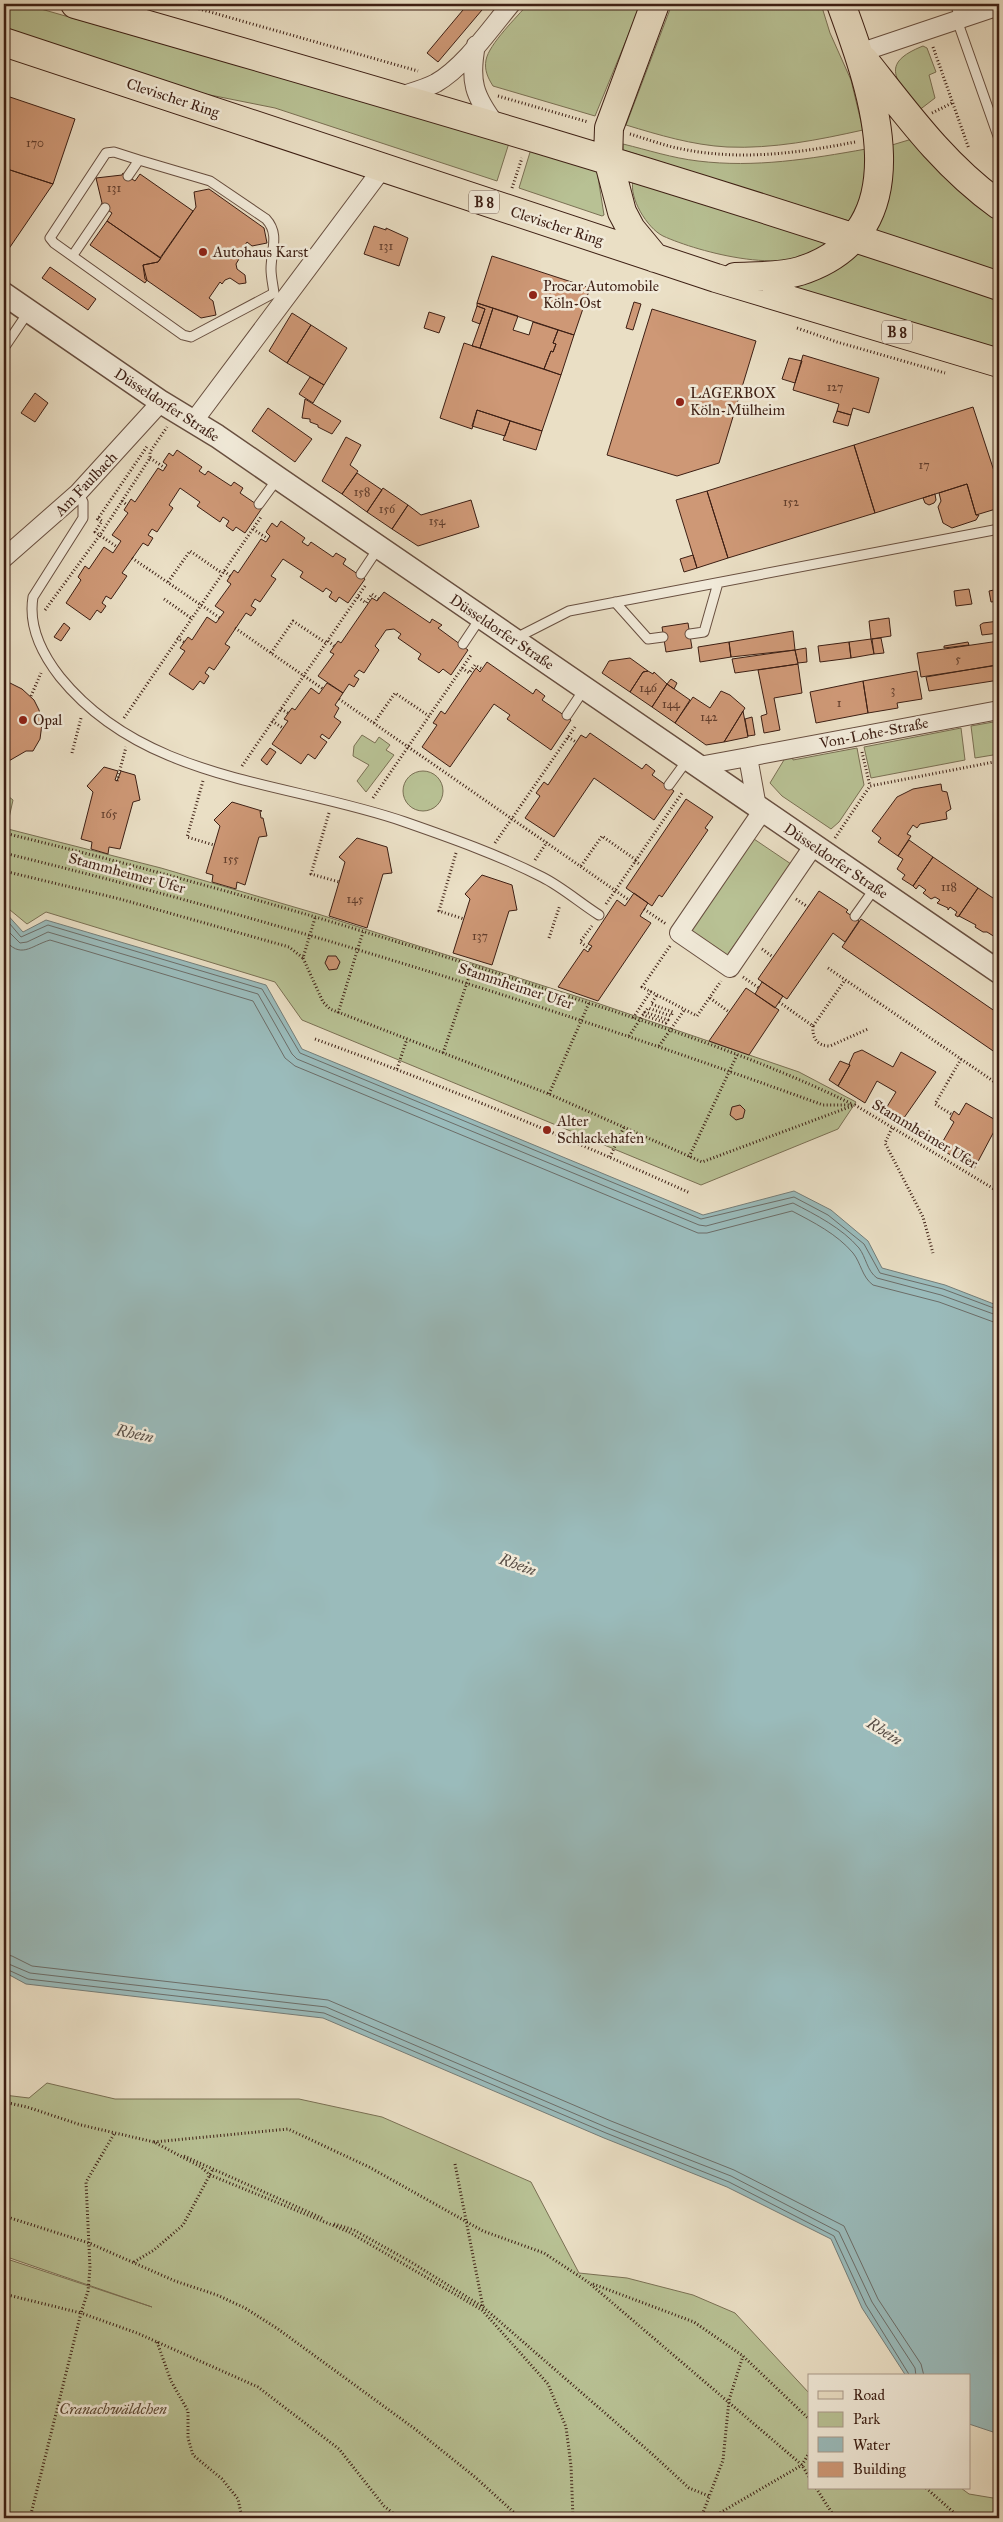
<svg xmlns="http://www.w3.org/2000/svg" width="1003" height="2522" font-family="'IM FELL Great Primer',serif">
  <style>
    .green { fill: #b8c194; stroke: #7a7054 }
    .water { fill: #9abbbb; stroke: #757d78 }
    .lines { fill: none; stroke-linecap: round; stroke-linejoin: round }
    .shore { stroke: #6c6d68; stroke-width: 1 }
    .building { fill: #ce9876; stroke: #3d1f14 }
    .service-casing { stroke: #684f40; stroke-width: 11 }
    .minor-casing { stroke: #684f40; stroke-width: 20 }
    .tertiary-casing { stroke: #684f40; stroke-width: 25 }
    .primary-casing { stroke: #3d1f14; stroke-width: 30 }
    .path { stroke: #3d1f14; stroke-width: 3; stroke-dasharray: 1 2.5; stroke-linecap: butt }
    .service { stroke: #f1ead9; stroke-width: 9 }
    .minor { stroke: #f1ead9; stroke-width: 18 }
    .tertiary { stroke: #f1ead9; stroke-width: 22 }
    .primary { stroke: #eadfc5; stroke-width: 28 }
    .poi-dot { fill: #8f2418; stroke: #f1ead9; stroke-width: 2 }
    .labels { text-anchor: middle; stroke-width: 5; stroke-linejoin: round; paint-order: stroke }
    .number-label { font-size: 12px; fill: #613d2c }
    .shield { fill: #f1ead9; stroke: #735c4f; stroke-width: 1 }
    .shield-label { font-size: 14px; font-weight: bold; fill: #3d1f14 }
    .street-label { font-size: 15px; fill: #3d1f14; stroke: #f1ead9 }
    .poi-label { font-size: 15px; fill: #3d1f14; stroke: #f1ead9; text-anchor: start }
    .park-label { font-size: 15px; font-style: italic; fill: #5c4834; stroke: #f1ead9 }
    .water-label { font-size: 16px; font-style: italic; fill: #594e46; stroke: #f1ead9 }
  </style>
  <rect width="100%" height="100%" fill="#eadfc5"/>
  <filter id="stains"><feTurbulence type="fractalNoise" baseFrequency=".004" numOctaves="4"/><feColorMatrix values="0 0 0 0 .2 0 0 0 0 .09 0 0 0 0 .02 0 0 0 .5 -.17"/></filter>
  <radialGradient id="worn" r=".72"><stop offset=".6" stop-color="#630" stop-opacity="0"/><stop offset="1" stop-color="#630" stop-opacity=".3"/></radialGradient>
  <path class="green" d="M4,4L34,7L509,143L497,181L275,108L200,93L4,29Z
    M528,4H641L595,116L493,86C488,78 484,70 486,60C489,44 517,17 528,4Z
    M672,4H821L830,33L851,80L863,130C818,140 773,149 727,147C692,145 659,135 626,125Z
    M923,46L927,48L936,72L929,75L935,98L918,111C897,80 878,64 923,46Z
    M912,139L999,218V273L874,230L891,184L892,145Z
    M623,144C648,150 672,158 698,161C755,168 810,159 866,149L863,193L849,221L623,150Z
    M531,149L597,171L604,215L602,216L519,188Z
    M633,181L825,243C796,279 698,252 663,236C647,228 629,198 633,181Z
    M859,252L999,300V350L792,287V285Z
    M999,721V754L975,758L971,726Z
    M961,728L965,760L871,778L864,747Z
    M362,735L375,743L379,737L390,745L386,750L394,755L366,792L357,781L369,765L353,756L354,746Z
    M857,748L864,785L839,822L831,829L782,796L770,783L787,755H792L793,760Z
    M403 791a20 20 0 1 1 40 0a20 20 0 1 1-40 0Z
    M4,793L13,800L9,818L4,817Z
    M4,828L161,868L318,914L591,1001L799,1072L856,1102L838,1129L701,1185L302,1020L275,982L46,912L27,924L4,905Z
    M751,837L791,864L726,957L687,930Z
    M47,2083L115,2099H299L382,2117L531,2182L579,2273L627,2278L693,2295L735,2313L809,2393V2488H961L969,2494L999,2499V2518H4V2258L152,2307L4,2256V2095L29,2098Z"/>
  <path class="water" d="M4,911L23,932L46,920L266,985L302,1049L703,1215L794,1191L831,1210L868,1241L882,1268L945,1285L999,1306V2434L969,2424V2376H906L862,2308L831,2239L727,2187L604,2138L323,2018L26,1984L4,1972Z"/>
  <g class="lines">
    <path class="shore" d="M4,917L21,937L48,925L262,989L300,1053L701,1219L794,1197L828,1215L864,1244L880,1273L943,1289L999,1310
      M4,927L20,943L27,942L48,932L258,994L292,1054L297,1059L699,1225L706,1226L793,1203C816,1215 842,1228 859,1248C866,1257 867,1271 877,1278L941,1295L999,1316
      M4,939C21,960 30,946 50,940L253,1001L285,1058L295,1066L698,1233H707L792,1211C813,1222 837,1234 853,1253C861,1263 862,1277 873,1285L939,1302L999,1324
      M4,1954L12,1956L32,1966L328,2000L611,2121L734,2170L844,2226L878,2299L921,2364L924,2376
      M4,1962L30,1973L326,2007L608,2128L731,2176L839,2232L872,2302L915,2368L916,2376
      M4,1968L28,1979L324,2013L606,2133L729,2182L834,2236L866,2305L910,2376"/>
  </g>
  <path class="building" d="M468,4H475L482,10L438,62L427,53Z
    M4,95L75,119L53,184L4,168Z
    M4,168L53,184L8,250L4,247Z
    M123,173L135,181L140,174L193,211L160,258L107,221L112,213L101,205L102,203L96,178L122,175Z
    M209,189L264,228L267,243L252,246L247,242L237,258L239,259L236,264L237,269L245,275L246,283L239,284L230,278L225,280L222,284L220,282L209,298L213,301L216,315L201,318L145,279L143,265L158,262L196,207L194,192Z
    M107,221L161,258L158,262L143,265L147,280L145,283L90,245Z
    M374,226L386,230V228L408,238L399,266L364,254Z
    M492,256L590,288L574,335L477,303Z
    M50,267L96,299L88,310L42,278Z
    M634,302L641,304L633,330L626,328Z
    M477,303L493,308L480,348L472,346L485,309L477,306Z
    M477,306L485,309L480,324L472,321Z
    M493,308L518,316L513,330L529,335L533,322L558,330L553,343L556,344L553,352L551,351L544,369L480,348Z
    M652,309L756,341L719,463L677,476L607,455Z
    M429,312L445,317L439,333L424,328Z
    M292,313L311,325L287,363L269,351Z
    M311,325L347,348L324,385L287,363Z
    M558,330L574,335L561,375L544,369L551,351L553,352L556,344L553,343Z
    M464,343L561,375L542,431L477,410L472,429L440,418Z
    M803,355L879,378L869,413L853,408L851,415L837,411L839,404L793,390Z
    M789,358L802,361L795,383L782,379Z
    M310,377L324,385L313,403L299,394Z
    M35,393L48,403L35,422L21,413Z
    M305,399L341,421L332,434L318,427V425L310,422V419L302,418Z
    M973,407L995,474L999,473V508L976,515L967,484L875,513L854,445Z
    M268,408L312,439L295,462L252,431Z
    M477,410L510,421L505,436L472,426Z
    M837,411L851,415L848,426L833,422Z
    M510,421L542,431L536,450L503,440Z
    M346,437L361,445L350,465L358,471L342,494L322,481Z
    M854,445L875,513L728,558L707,491Z
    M177,450L202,467L199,471L205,475L208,471L231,486L234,482L243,488L240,493L262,508L245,533L236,527L233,531L226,526L229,521L223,517L220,522L197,506L200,502L180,488L169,505L173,508L157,532L152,529L148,535L153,538L148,546L143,543L122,573L127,576L111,599L106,596L102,603L106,606L101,613L97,610L90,620L66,603L81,580L78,577L85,566L89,569L104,547L113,553L121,541L112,535L128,513L124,510L131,499L135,502L158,468L163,471L167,465L163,462L169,453L173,456Z
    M357,473L382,490L367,512L342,494Z
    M967,484L976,515H979L976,520L952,528L943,523L938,507L941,501L939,493Z
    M383,488L408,505L392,529L367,512Z
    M707,491L728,558L697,568L676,500Z
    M935,494L936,500L934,503L929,505L925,503L923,498Z
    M471,500L479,527L418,546L392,529L408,505L421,515Z
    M281,521L305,538L302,542L308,546L311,542L333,557L336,553L346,559L343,564L365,579L348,603L339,597L336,602L329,597L332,592L326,588L323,592L300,577L303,572L283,559L271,576L276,579L260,602L255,599L251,606L256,609L251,616L246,613L225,644L230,647L214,670L209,667L205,673L209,676L204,684L200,681L193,690L169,674L185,651L180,648L188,637L192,640L207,617L216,623L224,612L215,606L231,584L227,581L234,570L238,573L261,539L266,542L270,536L266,532L272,523L277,527Z
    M693,555L697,568L684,572L680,559Z
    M969,589L972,604L956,606L954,591Z
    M999,589V601L991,602L989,591Z
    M384,592L430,623L432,619L442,625L438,628L468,650L451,675L443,669L439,673L418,659L421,654L398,638L401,634L394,629L386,630L375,646L379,650L364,673L359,670L354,676L359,679L354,687L349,684L343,693L318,676L334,654L330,652L338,641L341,643L372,598L377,601Z
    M889,618L891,636L871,639L869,621Z
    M999,621V633L982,635L980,625L983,623Z
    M64,623L70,628L61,641L54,637Z
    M688,623L692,648L666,652L662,627Z
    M793,631L795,650L731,657L729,642Z
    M881,638L884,653L874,654L872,639Z
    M871,639L874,654L851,658L849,642Z
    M999,641V665L921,677L917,653Z
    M729,642L731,657L700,662L698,647Z
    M849,642L851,658L820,662L818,646Z
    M968,642L969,645L944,648V646Z
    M806,648L807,662L798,663L795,650Z
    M795,650L798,664L735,673L732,659Z
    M630,658L648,671L643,672L630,692L602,673L609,661Z
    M487,662L533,694L536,689L545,696L542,700L571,720L551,750L507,719L510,715L494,704L450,767L422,747L437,725L433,723L441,711L445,714L476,668L480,672Z
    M798,664L802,693L774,698L780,730L764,733L761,716L767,714L758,670Z
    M996,665L999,680L929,691L926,677Z
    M648,671L653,674L654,672L667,684L652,707L630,692L643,672Z
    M917,671L922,699L897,703L898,708L868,713L863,681Z
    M671,679L677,683L674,689L667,684Z
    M4,680L22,689L34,700L39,710L42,724L40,739L33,751H26L7,762H4Z
    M863,681L868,713L816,723L810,692Z
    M327,683L343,693L335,705L339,708L334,717L341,722L329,739L322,734L320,737L327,742L315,759L308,754L301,764L272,744L288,721L284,719L292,708L295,710L311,688L319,694Z
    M667,684L690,700L675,723L652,707Z
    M721,691L730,695L745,708L724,742L706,745L675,723L693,697L710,708Z
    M743,711L748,737L724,742Z
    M752,717L755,735L748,736L745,719Z
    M590,733L642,769L646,764L655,771L652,775L674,791L654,820L594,778L554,837L525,818L540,796L536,793L544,782L548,785L581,735L586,738Z
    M270,748L276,752L267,765L261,760Z
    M104,767L118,771L115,780L117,781L121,771L135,775L140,800L133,802L120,849L109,847L108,854L91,849L92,842L81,839L93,792L87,786Z
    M941,784L942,791L947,792L951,809L946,812L947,819L920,824L917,828L913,825L907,834L911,836L898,856L878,842L881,838L872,831L897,797L913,789Z
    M686,799L713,817L705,828L708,830L662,897L659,895L652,906L626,888Z
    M232,802L262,811H260L261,818H263L267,836L259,837L245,885L237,882L236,889L212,882L213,875L206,873L220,826L214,820Z
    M357,838L387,847L392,873L383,874L367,928L329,916L345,862L339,857Z
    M909,840L933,857L913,886L902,879L905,875L897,869L903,859L898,856Z
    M933,857L978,888L958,917L955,915L957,912L950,907L948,910V908L937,903L940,900L935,897L931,899L923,893L926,890L919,885L916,889L913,886Z
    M482,875L512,885L517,910L509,911L492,965L453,953L470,899L465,894Z
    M978,888L999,902V931L995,937L987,932H983L975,927L976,925L959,916Z
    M819,891L848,910L846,912L859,921L845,942L833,933L787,999L758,979Z
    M634,893L648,903L640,916L651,923L598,1001L558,987L584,949L588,952L592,946L588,944L617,900L625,906Z
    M861,919L999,1014V1055L842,947Z
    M328,956H336L340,962L337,969L329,970L325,963Z
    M762,982L783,996L775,1008L755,994Z
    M746,988L779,1010L749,1055L709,1041Z
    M862,1050L893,1067L901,1052L936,1072L899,1125L882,1115L896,1092L877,1081L865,1103L838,1086L850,1065L849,1064L854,1053Z
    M840,1061L850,1065L838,1086L829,1080Z
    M966,1103L999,1122L974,1169L939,1148L954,1122L950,1119L954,1111L959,1115Z
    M740,1105L745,1110L743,1118L736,1120L730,1115L732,1107Z"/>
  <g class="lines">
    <g class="service-casing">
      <path id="service" d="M955,4L961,19
        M957,20L999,139
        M139,160L114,152L106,153L50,238L54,243L183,335L191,337L274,293
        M128,176L139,160L210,181L266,219C280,234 271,251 271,269C271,277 273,285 274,293
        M73,255L105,208
        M4,348L29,311
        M78,493L83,502V518L33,597C28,627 42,654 60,677C145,782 287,781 405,822C451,838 499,855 542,877C562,887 580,903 599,915
        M259,504L278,478
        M361,574L379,547
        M615,602L648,639L663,637
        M690,634L704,632L718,583
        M514,639L569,611L999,529
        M463,644L481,617
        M567,715L585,688
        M669,785L688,759
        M855,916L875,888"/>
    </g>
    <g class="minor-casing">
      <path id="minor" d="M476,45C469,81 474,96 496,125
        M859,53L999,6
        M400,96C412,92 425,89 436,83C465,66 490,29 511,4
        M193,422L382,169
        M4,558L78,493L161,402
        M699,766L748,757
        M757,807L748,757L999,710
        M763,810L679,933L730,968L814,845"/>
    </g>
    <g class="tertiary-casing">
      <path id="tertiary" d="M4,294L161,402L217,436L278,478L999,972"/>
    </g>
    <g class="primary-casing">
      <path id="primary" d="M75,4C385,93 694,182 999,286
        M655,4L609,128L608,159L622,212L631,229L655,258
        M4,42L716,278L999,363
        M864,60C906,113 944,166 999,205
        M735,277C756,276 780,277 800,271C924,231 873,91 841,4"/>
    </g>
    <path class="path" d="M182,4L418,71
      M933,47L969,149
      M498,96L588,122
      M932,113L952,103
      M630,134C647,139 665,146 682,149C740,161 799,153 855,142
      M512,188L522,158
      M797,328L837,342L945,373
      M150,458L165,468
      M122,501L127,505
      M98,518L102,521L95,532L117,547
      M97,520L148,445
      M253,529L268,539
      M132,558L220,618
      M224,571L230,576
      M168,582L190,551L222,573
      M358,597L366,603L372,594L379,599
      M164,599L191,618
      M45,610L100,535L150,458V452L167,427
      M235,628L323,689
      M177,638L184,642
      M328,641L334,646
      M271,653L293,621L326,643
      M462,668L469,673L475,665L482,669
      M31,696L41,673
      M339,699L629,900
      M281,709L288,713
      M124,718L261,517
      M272,721L283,728
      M374,723L395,693L429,716
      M568,737L576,742
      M862,752L870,786
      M72,753L81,718
      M242,766L365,586
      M117,781L126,747
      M203,781L187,837L214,845
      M373,798L471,655
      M329,813L311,874L339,882
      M4,833C182,876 359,928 533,985C641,1020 750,1054 852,1104
      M835,838L870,786L999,761
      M495,843L575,727
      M4,853C282,921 554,1007 823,1105H855L999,1192
      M456,853L439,911L464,919
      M535,860L547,842
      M635,861L641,865
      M581,866L602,836L636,860
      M4,871L120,899L289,947L303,958
      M796,899L808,907
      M606,904L682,793
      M644,909L666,924
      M315,918L303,958L323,1002L330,1009L549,1094L702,1162L852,1106
      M549,938L560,905
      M670,946L642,987L697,1016L721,981
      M590,949L580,942L592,926
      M762,949L773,957
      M828,968L999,1085
      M743,977L759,988
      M710,998L729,1012
      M779,1002L813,1026L845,980
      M338,1013L363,932
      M633,1018L651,991
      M813,1026C812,1038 817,1046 830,1046L868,1029
      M629,1036L643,1015L666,1023L668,1020L645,1012L648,1008L671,1016L673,1012L651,1004L657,995
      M315,1039C442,1085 566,1137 690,1193
      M659,1046L685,1009
      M443,1053L473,965
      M397,1069L407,1039
      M549,1094L589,1003
      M951,1114L935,1104L961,1059
      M892,1128L885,1143L923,1217L933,1253
      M610,1157L624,1127
      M689,1157L737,1055
      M4,2102L27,2107L81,2125L154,2142L201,2167L210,2175L349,2232L482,2310L548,2384L566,2427L571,2466L573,2518
      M154,2142L288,2129L369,2167L483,2231L544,2253L588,2282L802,2465L809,2477
      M184,2156L324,2219
      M455,2164L483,2307
      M4,2216L89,2243L175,2281L217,2295L245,2308L278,2329L415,2429L475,2477L520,2518
      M334,2224L354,2230L411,2262L483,2307L651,2453L689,2488L709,2496
      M134,2262L154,2250L183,2225L213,2169
      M593,2284L694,2322L743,2356L809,2419
      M4,2294L81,2313L88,2291L90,2268L86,2182L114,2134
      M157,2342L171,2381L188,2411V2438L193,2455L222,2479L238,2499L242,2518
      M816,2488L832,2513L838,2518
      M926,2488L960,2518
      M30,2518L81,2313L137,2333L258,2387L339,2449L384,2506L399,2518
      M701,2518L723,2460L729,2400L743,2356
      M711,2518L802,2465L809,2453"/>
    <use href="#service" class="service"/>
    <use href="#minor" class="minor"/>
    <use href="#tertiary" class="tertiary"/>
    <use href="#primary" class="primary"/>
  </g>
  <g class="poi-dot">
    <circle cx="203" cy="252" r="5"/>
    <circle cx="533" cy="295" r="5"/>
    <circle cx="680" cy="402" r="5"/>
    <circle cx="23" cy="720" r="5"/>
    <circle cx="547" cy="1130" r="5"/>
  </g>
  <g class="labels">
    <g class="number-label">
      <text x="35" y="147">170</text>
      <text x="114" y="192">131</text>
      <text x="386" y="250">131</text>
      <text x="835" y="391">127</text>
      <text x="924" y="469">17</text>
      <text x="362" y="496">158</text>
      <text x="791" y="506">152</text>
      <text x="387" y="513">156</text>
      <text x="437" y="525">154</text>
      <text x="958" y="663">5</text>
      <text x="648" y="692">146</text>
      <text x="893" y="694">3</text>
      <text x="839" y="707">1</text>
      <text x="671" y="708">144</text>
      <text x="709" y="721">142</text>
      <text x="109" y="818">165</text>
      <text x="231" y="863">155</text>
      <text x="949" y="891">118</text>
      <text x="355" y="903">145</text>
      <text x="480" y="940">137</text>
    </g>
    <g class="shield">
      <rect x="469" y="190.5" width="30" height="23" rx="4"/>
      <rect x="882" y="320.5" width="30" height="23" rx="4"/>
    </g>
    <g class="shield-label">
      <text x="484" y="207">B 8</text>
      <text x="897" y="337">B 8</text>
    </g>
    <g class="street-label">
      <text transform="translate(173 98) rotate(18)" y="5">Clevischer Ring</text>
      <text transform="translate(557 226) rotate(18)" y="5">Clevischer Ring</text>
      <text transform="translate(167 405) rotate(33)" y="5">Düsseldorfer Straße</text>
      <text transform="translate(86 484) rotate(-46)" y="5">Am Faulbach</text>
      <text transform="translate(502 632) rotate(34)" y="5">Düsseldorfer Straße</text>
      <text transform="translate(874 733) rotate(-11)" y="5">Von-Lohe-Straße</text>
      <text transform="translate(836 861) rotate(34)" y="5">Düsseldorfer Straße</text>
      <text transform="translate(127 873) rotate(15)" y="5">Stammheimer Ufer</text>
      <text transform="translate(516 986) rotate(18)" y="5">Stammheimer Ufer</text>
      <text transform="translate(925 1134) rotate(31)" y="5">Stammheimer Ufer</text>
    </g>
    <g class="poi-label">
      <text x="213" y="257">Autohaus Karst</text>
      <text x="543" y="291">Procar Automobile<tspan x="543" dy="17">Köln-Ost</tspan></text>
      <text x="690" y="398">LAGERBOX<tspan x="690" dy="17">Köln-Mülheim</tspan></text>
      <text x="33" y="725">Opal</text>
      <text x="557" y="1126">Alter<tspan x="557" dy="17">Schlackehafen</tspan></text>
    </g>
    <g class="park-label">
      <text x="113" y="2414">Cranachwäldchen</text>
    </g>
    <g class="water-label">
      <text transform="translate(135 1433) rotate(12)" y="6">Rhein</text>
      <text transform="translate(518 1564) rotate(20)" y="6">Rhein</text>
      <text transform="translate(885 1731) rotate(32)" y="6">Rhein</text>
    </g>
  </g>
  <rect width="1003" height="2522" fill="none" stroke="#eadfc5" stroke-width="20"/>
  <rect x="5" y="5" width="993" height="2512" fill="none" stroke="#3d1f14" stroke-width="2.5"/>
  <rect x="10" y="10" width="983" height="2502" fill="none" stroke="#3d1f14"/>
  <rect x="808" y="2374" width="162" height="115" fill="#f1ead9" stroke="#a9998a"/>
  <rect x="818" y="2391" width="25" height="8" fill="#eadfc5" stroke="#a9998a"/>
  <text x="853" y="2400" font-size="15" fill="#3d1f14">Road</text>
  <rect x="818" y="2412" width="25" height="15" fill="#b8c194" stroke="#a9998a"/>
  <text x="853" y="2424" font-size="15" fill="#3d1f14">Park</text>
  <rect x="818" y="2437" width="25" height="15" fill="#9abbbb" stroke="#a9998a"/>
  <text x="853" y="2450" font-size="15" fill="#3d1f14">Water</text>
  <rect x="818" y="2462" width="25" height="15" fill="#ce9876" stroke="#a9998a"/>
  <text x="853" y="2474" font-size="15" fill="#3d1f14">Building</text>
  <rect width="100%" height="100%" filter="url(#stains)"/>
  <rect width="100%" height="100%" fill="url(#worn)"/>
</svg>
